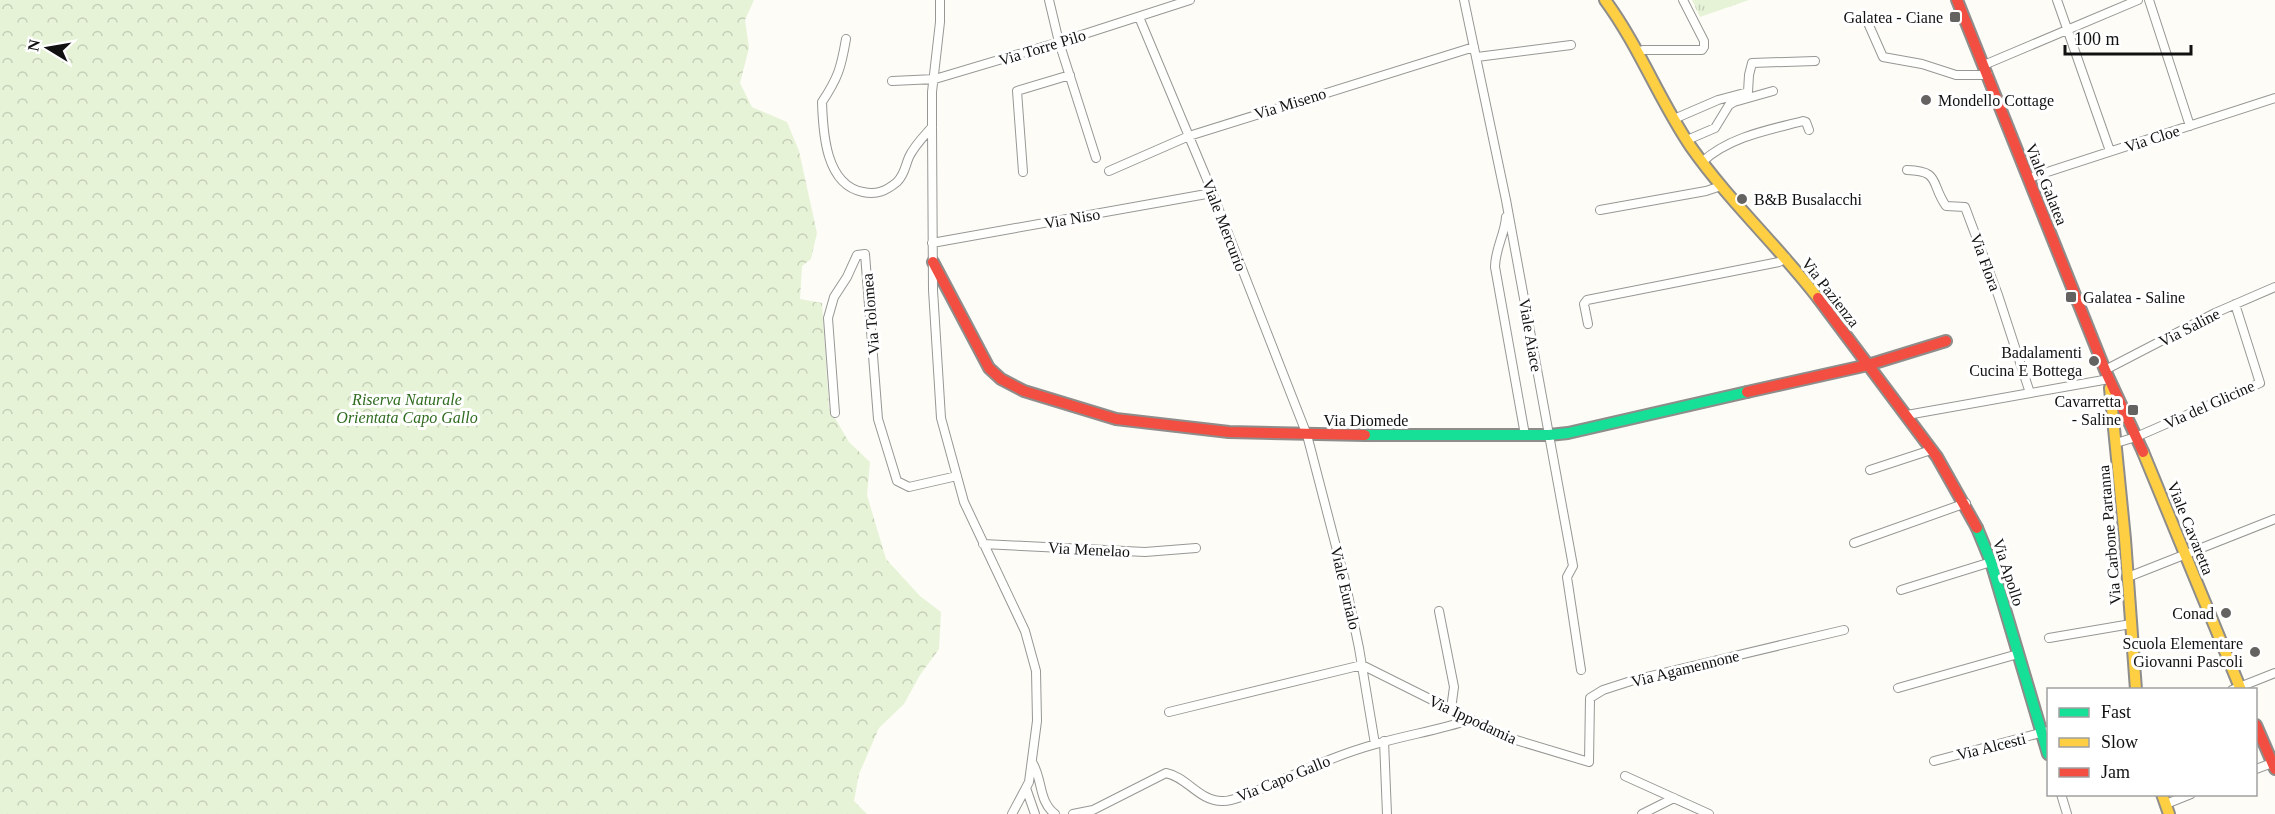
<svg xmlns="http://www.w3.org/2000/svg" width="2275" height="814" font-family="'Times New Roman',serif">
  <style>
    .grass { fill: url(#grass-tufts) }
    .park { fill: url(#park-crowns) }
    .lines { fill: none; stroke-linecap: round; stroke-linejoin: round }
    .street-casing { stroke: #979795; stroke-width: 10 }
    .fast-casing { stroke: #8e8d8b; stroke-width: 14 }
    .slow-casing { stroke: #8e8d8b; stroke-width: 14 }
    .jam-casing { stroke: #8e8d8b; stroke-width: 14 }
    .street { stroke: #fffffe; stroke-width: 8 }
    .fast { stroke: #16e098; stroke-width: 10 }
    .slow { stroke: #ffcf43; stroke-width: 10 }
    .jam { stroke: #f24e42; stroke-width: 10 }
    .poi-dot { fill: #646362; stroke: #fff; stroke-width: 2 }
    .labels { text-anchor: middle; stroke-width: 6; stroke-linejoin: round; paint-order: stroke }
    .poi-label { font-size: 16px; fill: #111; stroke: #fff; text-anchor: end }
    .street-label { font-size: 16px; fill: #111; stroke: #fff }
    .park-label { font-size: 16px; font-style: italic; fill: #2f6b1f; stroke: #fff }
  </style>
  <defs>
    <pattern id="grass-tufts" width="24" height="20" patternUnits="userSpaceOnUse" patternTransform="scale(1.5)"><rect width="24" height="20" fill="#e7f3d7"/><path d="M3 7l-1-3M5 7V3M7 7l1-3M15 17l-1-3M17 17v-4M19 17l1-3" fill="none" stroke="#c5cfb8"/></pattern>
    <pattern id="park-crowns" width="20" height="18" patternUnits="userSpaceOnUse" patternTransform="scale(1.5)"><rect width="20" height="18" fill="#e7f3d7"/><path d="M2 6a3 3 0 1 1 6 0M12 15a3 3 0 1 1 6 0" fill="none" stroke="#c5cfb8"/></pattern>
  </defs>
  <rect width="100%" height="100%" fill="#fdfcf7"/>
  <path class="grass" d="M1692,0H1749L1700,17Z"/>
  <path class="park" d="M0,0H754L745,20L749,48L740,83L752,107L787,122L799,151L817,233L811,259L802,266L800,299L822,303L829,408L849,442L870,462L867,495L886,559L920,596L941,612L939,649L920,675L904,704L879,728L859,774L854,801L867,814H0Z"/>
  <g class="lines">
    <g class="street-casing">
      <path id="street" d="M940,0V22L932,92V127L933,290L941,418L964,502L1025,631L1036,671L1037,721L1029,782L1012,814
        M1049,0L1059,42L1096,158
        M1464,0L1506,200L1573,566L1567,577L1581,670
        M2057,0L2110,151
        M2149,0L2190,126
        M1139,17L1206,177L1307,435L1345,581L1359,648L1375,744
        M1868,23L1883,57L1922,64L1956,75H1988
        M846,39C841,68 838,78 822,102C823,134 826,185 863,192C877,195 886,191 897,182C905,174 905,166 909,157C914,146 924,136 932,127
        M1637,52L1643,50H1702L1704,47V41L1683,0
        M1477,57L1571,45
        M1984,65L2138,0
        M892,81L935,79L1066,40L1190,0
        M1674,119L1718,100L1748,92L1749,75L1752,63L1815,61
        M1687,140L1715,128L1729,105L1734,102L1773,91
        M1702,162C1729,137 1768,130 1803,121L1806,122L1809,130
        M1907,170C1941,171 1930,183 1946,206L1965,207L1998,295L2030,393
        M1109,171L1189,136L1474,47
        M1023,172L1017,91L1070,75
        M2029,178L2275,98
        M1600,210L1706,191L1721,186
        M1506,217C1505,234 1495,249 1495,267L1525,435
        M932,243L1212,193
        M1588,324L1584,304L1587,300L1779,262L1786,258
        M2105,370L2215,313L2275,287
        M835,413L828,318L834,297L847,277L857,255L865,254L878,419L897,481L909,487L957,476
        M1907,415L2109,379
        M2116,443L2136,437L2260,383L2235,304
        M1870,470L1931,450
        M1854,543L1966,503
        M983,544L1145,552L1196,548
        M2128,577L2275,519
        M1901,590L1991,562
        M1439,611L1454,687L1451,709
        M2049,638L2131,624
        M1898,688L2018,654
        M2232,690L2275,673
        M1169,712L1362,665L1506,737L1589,762L1590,698L1603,690L1634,680L1844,630
        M1384,741L1387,814
        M1934,761L2048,731
        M1032,762C1043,779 1038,801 1055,814
        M2256,769L2275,762
        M1625,776L1709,814
        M1026,788L1035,814
        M2061,794L2067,814
        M2166,804L2191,794
        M1073,814L1093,810L1166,773C1187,777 1199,801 1222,801C1234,802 1258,790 1270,785C1305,770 1339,754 1376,744C1407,735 1439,730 1469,720
        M1642,814L1674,798"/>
    </g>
    <g class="fast-casing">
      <path id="fast" d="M1365,435H1549L1568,433L1747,392
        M1977,528L1991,562L2048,754"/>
    </g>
    <g class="slow-casing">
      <path id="slow" d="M1605,0C1639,46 1659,100 1691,147C1729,201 1778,246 1818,298
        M2110,388L2125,539L2136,690
        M2143,452L2241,690
        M2162,794L2169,814"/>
    </g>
    <g class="jam-casing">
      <path id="jam" d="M1957,0L2105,370L2143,452
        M933,262L989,368L1001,379L1024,391L1116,419L1229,432L1365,435
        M1818,298L1937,457L1977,528
        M1747,392L1868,365L1946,341
        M2256,725L2275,769"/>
    </g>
    <use href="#street" class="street"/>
    <use href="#fast" class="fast"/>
    <use href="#slow" class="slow"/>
    <use href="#jam" class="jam"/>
  </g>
  <g class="poi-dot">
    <rect x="1949" y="11" width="12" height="12" rx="3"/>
    <circle cx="1926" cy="100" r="6"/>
    <circle cx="1742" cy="199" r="6"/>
    <rect x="2065" y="291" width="12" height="12" rx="3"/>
    <circle cx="2094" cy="361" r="6"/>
    <rect x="2127" y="404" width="12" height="12" rx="3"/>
    <circle cx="2226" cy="613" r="6"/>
    <circle cx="2255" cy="652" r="6"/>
  </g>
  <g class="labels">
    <g class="poi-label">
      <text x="1943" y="23">Galatea - Ciane</text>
      <text x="1938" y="106" text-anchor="start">Mondello Cottage</text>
      <text x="1754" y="205" text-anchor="start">B&amp;B Busalacchi</text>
      <text x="2083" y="303" text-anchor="start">Galatea - Saline</text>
      <text x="2082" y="358">Badalamenti<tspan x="2082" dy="18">Cucina E Bottega</tspan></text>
      <text x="2121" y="407">Cavarretta<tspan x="2121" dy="18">- Saline</tspan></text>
      <text x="2214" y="619">Conad</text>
      <text x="2243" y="649">Scuola Elementare<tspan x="2243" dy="18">Giovanni Pascoli</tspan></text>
    </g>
    <g class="street-label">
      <text transform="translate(1042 47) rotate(-17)" y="6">Via Torre Pilo</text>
      <text transform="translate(1290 103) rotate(-17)" y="6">Via Miseno</text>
      <text transform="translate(2152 138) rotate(-18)" y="6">Via Cloe</text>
      <text transform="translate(2047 184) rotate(68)" y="6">Viale Galatea</text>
      <text transform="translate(1072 218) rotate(-10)" y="6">Via Niso</text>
      <text transform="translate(1225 225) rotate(69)" y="6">Viale Mercurio</text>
      <text transform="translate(1986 262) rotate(70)" y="6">Via Flora</text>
      <text transform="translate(1831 292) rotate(52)" y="6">Via Pazienza</text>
      <text transform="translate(870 314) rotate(-95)" y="6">Via Tolomea</text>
      <text transform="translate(2189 327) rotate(-27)" y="6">Via Saline</text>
      <text transform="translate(1531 335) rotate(80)" y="6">Viale Aiace</text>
      <text transform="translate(2209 404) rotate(-24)" y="6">Via del Glicine</text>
      <text x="1366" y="426">Via Diomede</text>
      <text transform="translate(2191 528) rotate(68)" y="6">Viale Cavaretta</text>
      <text transform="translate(2109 535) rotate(-95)" y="6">Via Carbone Partanna</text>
      <text transform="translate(1089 549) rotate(3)" y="6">Via Menelao</text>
      <text transform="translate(2009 572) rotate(72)" y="6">Via Apollo</text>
      <text transform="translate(1346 588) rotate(77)" y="6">Viale Eurialo</text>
      <text transform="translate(1685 668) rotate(-14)" y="6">Via Agamennone</text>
      <text transform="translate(1473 719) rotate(25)" y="6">Via Ippodamia</text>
      <text transform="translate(1991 746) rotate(-14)" y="6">Via Alcesti</text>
      <text transform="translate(1283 778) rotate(-22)" y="6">Via Capo Gallo</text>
    </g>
    <g class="park-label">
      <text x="407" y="405">Riserva Naturale<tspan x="407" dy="18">Orientata Capo Gallo</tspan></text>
    </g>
  </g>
  <rect x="2047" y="688" width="210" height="108" fill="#ffffff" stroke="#a0a0a0" stroke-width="1.5"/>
  <rect x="2059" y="708" width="30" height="9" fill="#16e098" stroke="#a0a0a0" stroke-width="1.5"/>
  <text x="2101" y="718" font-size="18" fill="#111111">Fast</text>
  <rect x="2059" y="738" width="30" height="9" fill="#ffcf43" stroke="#a0a0a0" stroke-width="1.5"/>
  <text x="2101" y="748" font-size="18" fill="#111111">Slow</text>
  <rect x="2059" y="768" width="30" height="9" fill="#f24e42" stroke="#a0a0a0" stroke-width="1.5"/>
  <text x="2101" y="778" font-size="18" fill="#111111">Jam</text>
  <g transform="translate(48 48) rotate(281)" stroke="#ffffff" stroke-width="4.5" paint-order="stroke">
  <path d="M0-4.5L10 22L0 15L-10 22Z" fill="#111111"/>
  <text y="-9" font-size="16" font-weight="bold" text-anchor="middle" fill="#111111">N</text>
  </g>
  <path d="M2065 45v9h126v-9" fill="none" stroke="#111111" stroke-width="3"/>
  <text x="2074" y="45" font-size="18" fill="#111111" stroke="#ffffff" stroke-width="4.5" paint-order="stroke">100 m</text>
</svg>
